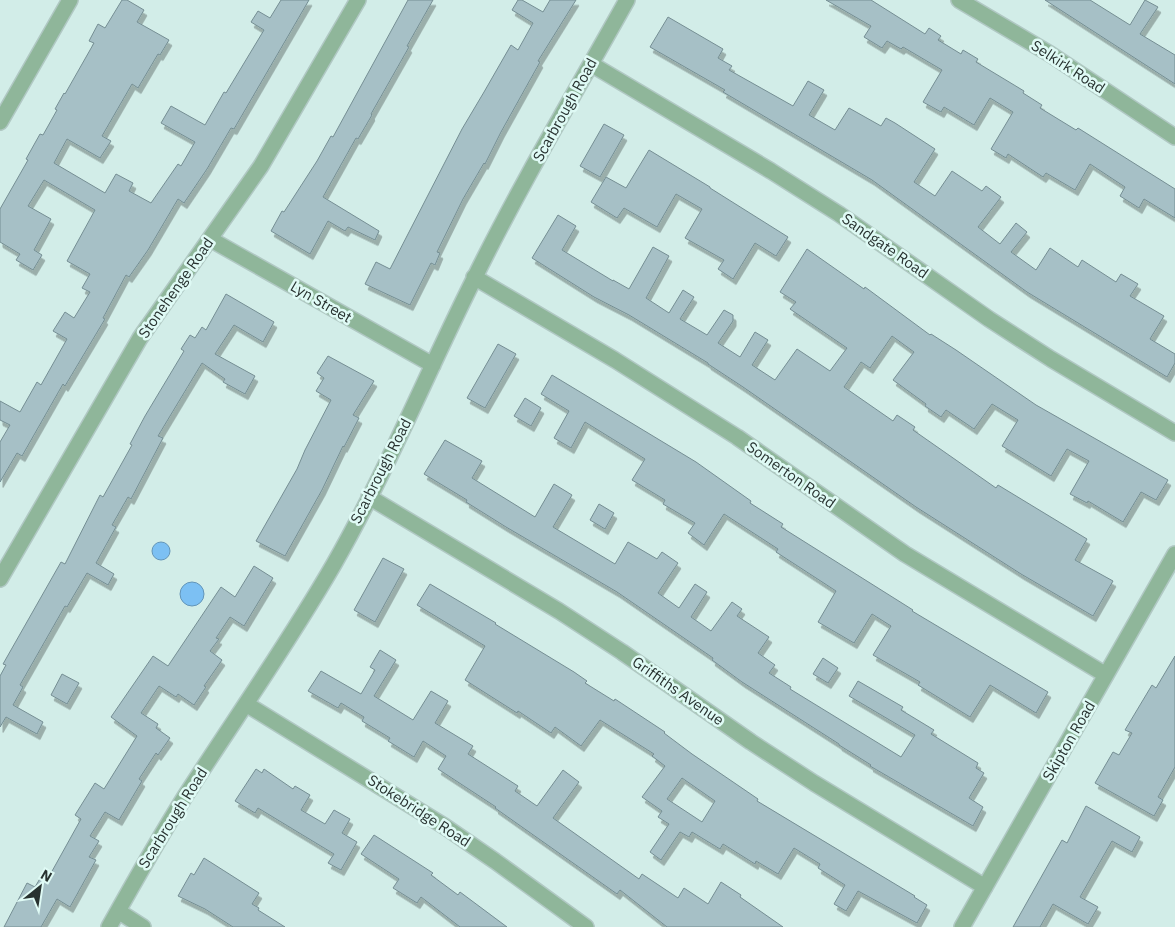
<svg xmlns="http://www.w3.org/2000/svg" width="1175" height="927" font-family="'IBM Plex Sans',sans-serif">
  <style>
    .water { fill: #7cc0f3; stroke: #6395b8 }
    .building { fill: #a6c0c6; stroke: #758e93; fill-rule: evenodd; filter: url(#shadow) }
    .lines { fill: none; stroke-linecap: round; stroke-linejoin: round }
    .street-casing { stroke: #b0c8c3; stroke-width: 18 }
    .street { stroke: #8fb69a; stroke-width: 15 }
    .labels { text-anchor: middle; stroke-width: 5; stroke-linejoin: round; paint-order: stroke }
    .street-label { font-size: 15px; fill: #283230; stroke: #dffaf5 }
  </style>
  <defs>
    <filter id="shadow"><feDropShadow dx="3" dy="5.5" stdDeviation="0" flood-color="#0004"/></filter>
  </defs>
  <rect width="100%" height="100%" fill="#d2ede8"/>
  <path class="water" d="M152 551a9 9 0 1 1 18 0a9 9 0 1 1-18 0Z
    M180 594a12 12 0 1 1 24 0a12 12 0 1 1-24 0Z"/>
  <path class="building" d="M122,0H127L144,10L137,22L169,40L160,55L158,54L138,88L132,84L102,136L111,141L100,158L67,139L54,163L105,193L116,174L133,183L129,191L151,203L178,164L181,166L195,142L161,123L171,106L205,125L224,92L226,93L264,30L251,22L258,11L270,18L281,0H309L234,129L231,128L207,169L184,203L178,199L148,250L129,277L126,275L103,318L105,319L65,386L63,384L22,456L17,453L0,482V442L10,425L0,420V401L20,412L37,382L41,385L67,339L53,331L65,312L74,318L90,292L82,288L90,274L67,261L95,210L44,180L28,206L51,219L34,250L42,255L33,270L16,260L20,254L0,242V209L28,160L26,159L40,134L43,135L57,110L55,109L64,93L65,94L94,43L89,41L98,24L105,28Z
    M408,0H433L407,46L409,47L371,114L372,115L358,139L356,138L323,197L379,231L375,240L348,227L345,231L328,221L310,254L271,231L282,211L284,212L317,161L331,136L333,137Z
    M518,0H522L543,12L550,0H576L538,61L540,62L501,132L485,164L484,163L463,199L437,252L440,253L435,265L431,263L410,305L365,284L376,262L390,269L462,129L484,92L511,45L518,50L533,23L512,10Z
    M826,0H871L925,34L929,28L941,36L938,40L961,54L963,50L978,59L976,62L1024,91L1023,93L1042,105L1040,108L1076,130L1078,128L1175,189V218L1144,199L1139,208L1120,196L1125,187L1090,164L1075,190L1046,173L1043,177L1008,154L1006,158L991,149L1013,112L990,98L974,125L944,107L941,112L923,102L942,70L903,47L901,49L887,41L882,48L864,37L871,26Z
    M1045,0H1090L1130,25L1145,0L1158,7L1140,34L1175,55V84Z
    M668,17L723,49L718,58L732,66L729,70L793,106L808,81L824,90L809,115L835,130L849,108L881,126L886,118L895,123L935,149L914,182L935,196L952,171L982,191L986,186L1001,197L978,227L1000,244L1016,223L1027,232L1011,252L1036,270L1050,248L1078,267L1082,260L1116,282L1121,274L1138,284L1130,296L1164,316L1150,339L1175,354V363L1167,377L1027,292L872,180L723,92L725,90L650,47Z
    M604,124L624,135L600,177L580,166Z
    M649,150L710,187V188L788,237L776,256L755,243L733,279L718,269L724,260L685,238L702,209L676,194L657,227L624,208L617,218L591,202L606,177L626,188Z
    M558,215L576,226L562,250L613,281V280L629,289L653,247L669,256L646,298L669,313L683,290L694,297L680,319L707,335L724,310L733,315V321L718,343L740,357L755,332L768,340L752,365L775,380L797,349L830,371L847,348L790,309L796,302L780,292L807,249L864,289L865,287L930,335L931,334L956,350L1036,405L1168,480L1156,500L1141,492L1123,522L1088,501L1087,503L1070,494L1089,461L1067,449L1051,476L1002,446L1018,420L992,404L974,429L946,410L941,417L925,406L926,404L893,380L914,352L892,336L870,368L861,362L844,387L893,421L897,415L915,427L913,430L996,488L998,485L1087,539L1075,560L1113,581L1093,616L1021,574L916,507L743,387L708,364V363L629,315L594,297L532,258Z
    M226,294L274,322L263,342L234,325L215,354L255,376L245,394L223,382L225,379L202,363L158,436L163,438L131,499L128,497L112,525L116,527L96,563L114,574L108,585L87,573L67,607L65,606L20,685L23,687L13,705L43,722L37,734L6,717L0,727V676L6,665L3,664L61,562L65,564L100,495L103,497L132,445L130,444L145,416L184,351L181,349L190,335L195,338L202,327L206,330Z
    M498,344L516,354L485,408L467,398Z
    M328,356L374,381L353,415L359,418L344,447L343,446L322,490L285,556L256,541L297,469L305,450L331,400L316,391L324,378L317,373Z
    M552,375L696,462L751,501L750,503L783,524L781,527L913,610L912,611L1048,692L1036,713L990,685L970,717L918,685L920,682L873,655L891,626L872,614L854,643L818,622L836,591L776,552L778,549L724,514L704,545L688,533L695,523L663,504L665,500L632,480L645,459L585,422L571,448L554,438L569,411L541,394Z
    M525,398L541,408L531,426L514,416Z
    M445,440L482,461L472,478L535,517L554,484L572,495L553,527L615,564L628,542L657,559L662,552L678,563L658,593L679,608L695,584L707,592L691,617L711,631L732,602L742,609L737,616L769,637L758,653L775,665L769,673L791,687L790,689L901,757L915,735L849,696L858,681L903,707L901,710L934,730L931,734L978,763L976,768L984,773L969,798L983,807L973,826L870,766L871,765L839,745V744L742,682L712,660L713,658L617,592L506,527L466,502L467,500L424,474Z
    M599,504L614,513L605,529L590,520Z
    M383,558L404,569L375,622L354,610Z
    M254,566L273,578L244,626L230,617L216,638L219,639L210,651L222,660L204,686L206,687L194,705L178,694L176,697L159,686L141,713L158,724L156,728L170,738L158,755L156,753L139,779L142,781L119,820L105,812L90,836L99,841L89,857L96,860L70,907L57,899L41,927H4L27,883L35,887L45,870L51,873L81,819L75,815L95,783L104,789L137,736L111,717L153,656L168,666L221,587L235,597Z
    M430,584L496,623L495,624L574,672L587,681L585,683L614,701L615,699L665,732L664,733L692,754L758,799L757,801L915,896L914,897L927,905L917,923L858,891L846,911L834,904L845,885L818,868L820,864L794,848L778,874L756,861L755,864L723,844L720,849L692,832L689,837L680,832L661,860L650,852L669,824L658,817L662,811L642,797L665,766L652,756L654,754L600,720L581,746L555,727L551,733L518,711L517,713L465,680L485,646L417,605ZM682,778L715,801L702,822L667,799Z
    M380,650L396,660L374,696L413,720L431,691L448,701L435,723L473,746L468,754L518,786L515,791L537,806L563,770L579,782L553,818L639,879L642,874L678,898L684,888L708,904L721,882L741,895L740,897L783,927H667L620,890L617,894L495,808L496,807L438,769L446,756L423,741L414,757L388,741L390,738L362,721L364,717L341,703L338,708L308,691L321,671L361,694L375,670L370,667Z
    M1175,656V767L1158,797L1163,800L1154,816L1095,783L1113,752L1119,755L1132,733L1125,730L1152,685L1156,688Z
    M823,658L838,668L828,683L813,674Z
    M62,674L79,683L67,704L51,695Z
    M256,769L262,773L264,769L293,789L295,786L310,795L301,810L325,824L334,810L350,819L342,833L357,842L341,870L328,863L334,854L258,808L255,813L235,801Z
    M1086,806L1140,837L1132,852L1112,841L1080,897L1098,907L1088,924L1053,904L1040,927H1013L1062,840L1067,843Z
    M374,835L433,873L431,875L458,895L460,892L507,927H460L421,897L417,903L393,888L399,879L361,854Z
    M204,858L259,893L252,904L259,908L258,910L285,927H233L205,909L178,896L191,873L194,875Z"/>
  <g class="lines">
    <g class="street-casing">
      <path id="street" d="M959,0L1050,54L1175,137
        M591,64L771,171L839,214L989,319L1051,359L1175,433
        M0,122L70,0
        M210,239L433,365
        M474,277L615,360L737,437L905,554L1106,675
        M369,497L559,611L622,652L751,742L814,783L985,887
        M0,579L140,338L261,166L358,0
        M246,704L444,826L495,861L586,927
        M118,911L143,927
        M109,927C133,884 158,840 184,798C234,720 288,644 334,564C386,473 426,375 473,281C520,185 575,93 627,0
        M962,927L1175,554"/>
    </g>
    <use href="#street" class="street"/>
  </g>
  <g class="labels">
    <g class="street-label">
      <text transform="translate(1068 67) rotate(33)" y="5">Selkirk Road</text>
      <text transform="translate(565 110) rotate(-61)" y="5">Scarbrough Road</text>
      <text transform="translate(885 246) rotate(35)" y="5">Sandgate Road</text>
      <text transform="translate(176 288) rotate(-55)" y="5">Stonehenge Road</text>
      <text transform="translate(321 302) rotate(30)" y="5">Lyn Street</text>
      <text transform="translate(381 471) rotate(-63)" y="5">Scarbrough Road</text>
      <text transform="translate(791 475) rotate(35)" y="5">Somerton Road</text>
      <text transform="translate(678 691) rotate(35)" y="5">Griffiths Avenue</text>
      <text transform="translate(1069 741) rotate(-60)" y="5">Skipton Road</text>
      <text transform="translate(419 811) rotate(33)" y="5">Stokebridge Road</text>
      <text transform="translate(173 818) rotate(-58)" y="5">Scarbrough Road</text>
    </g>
  </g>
  <g transform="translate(40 887) rotate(30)" stroke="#dffaf5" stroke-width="4" paint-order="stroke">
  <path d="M0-4L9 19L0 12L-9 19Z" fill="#283230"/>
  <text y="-8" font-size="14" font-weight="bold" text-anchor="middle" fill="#283230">N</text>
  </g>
</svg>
